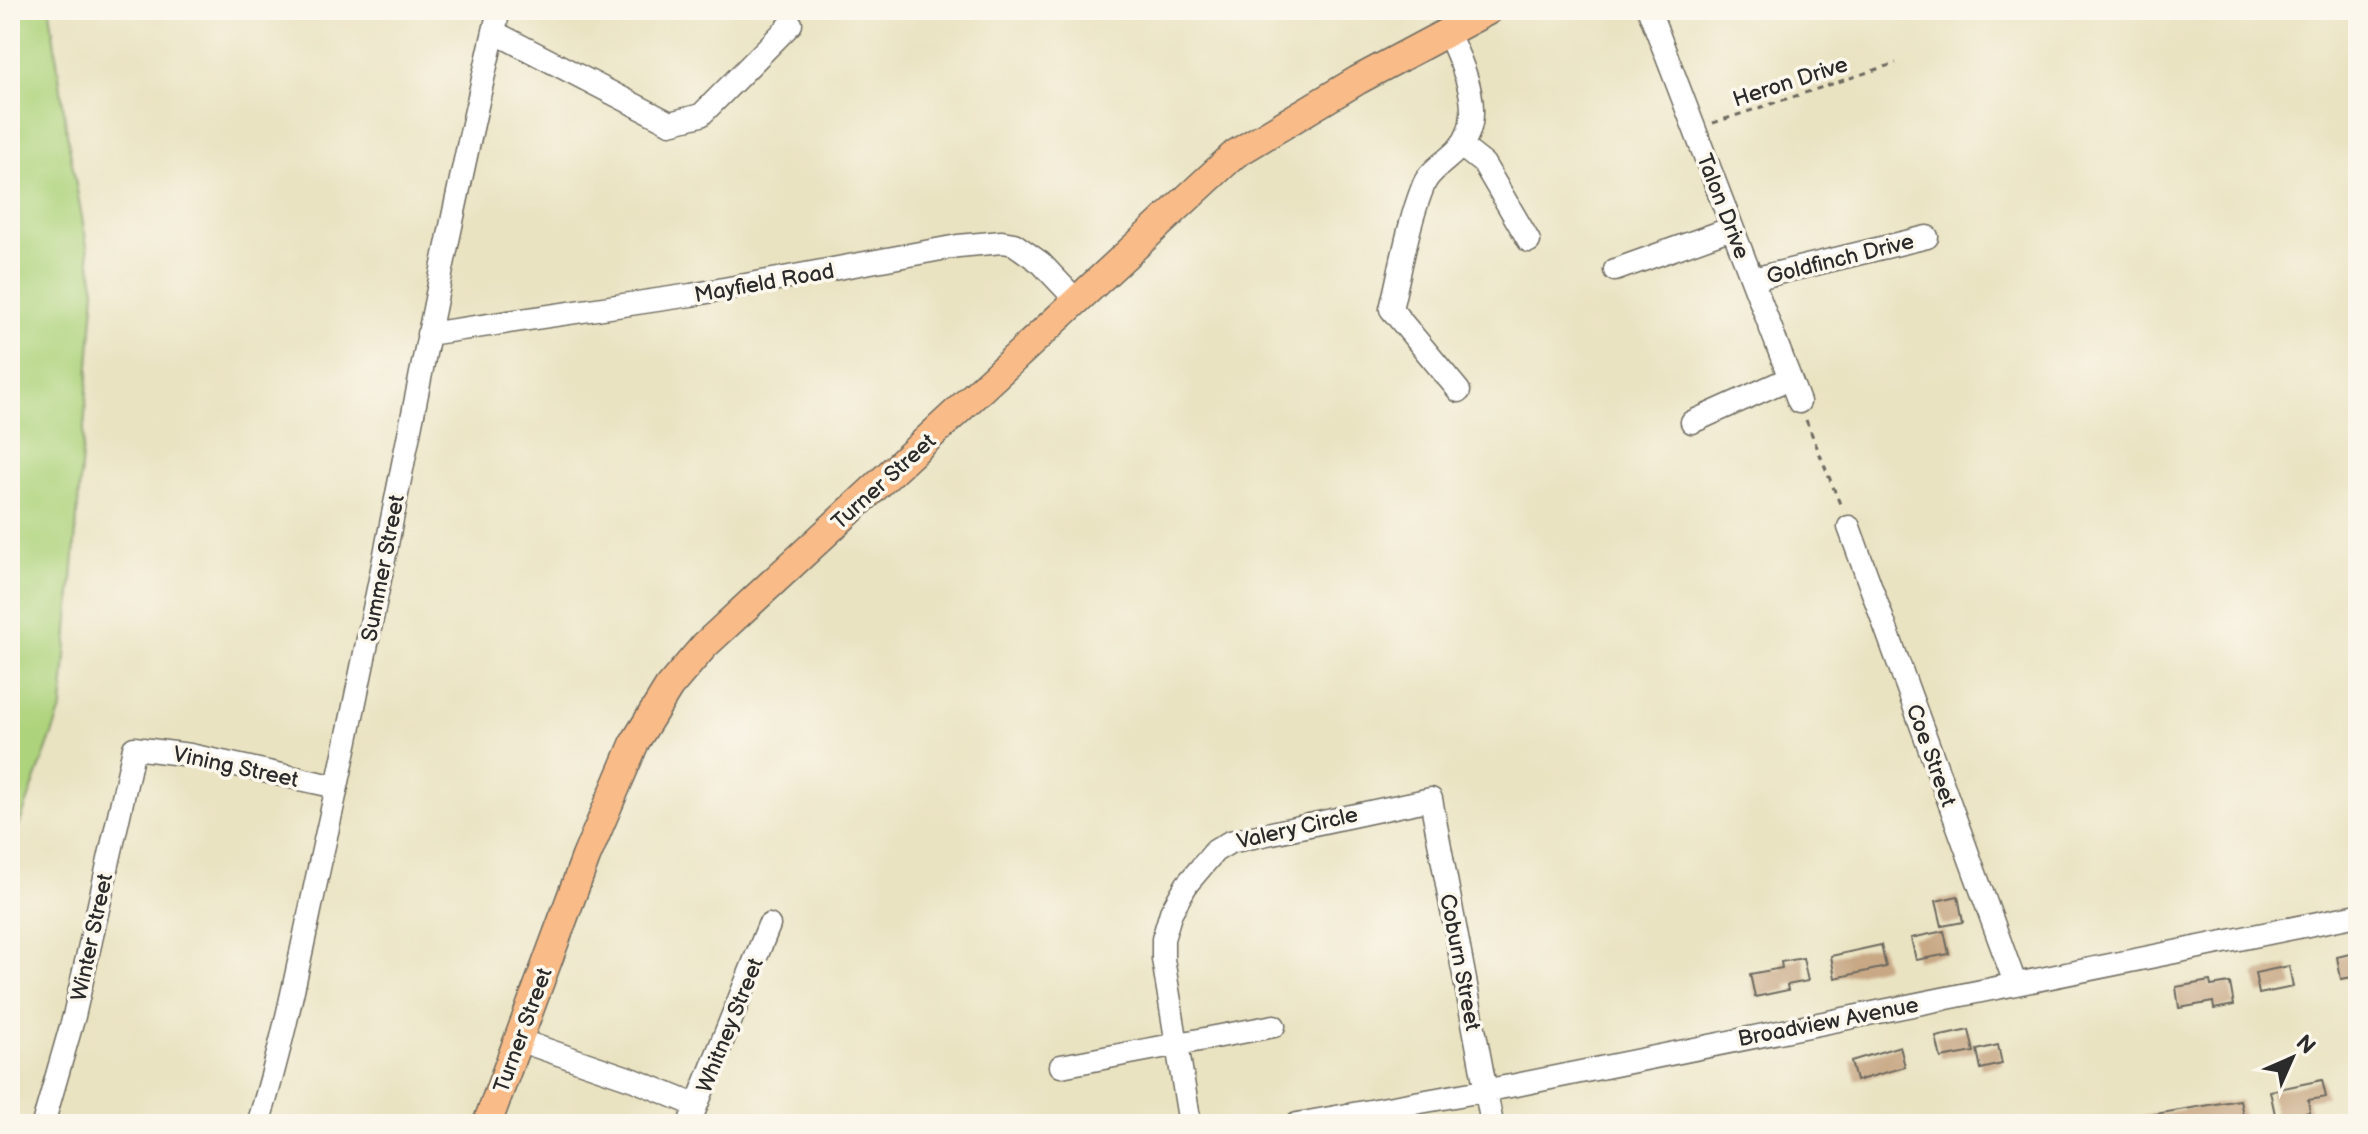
<svg xmlns="http://www.w3.org/2000/svg" width="2368" height="1134" font-family="'Balsamiq Sans',sans-serif">
  <style>
    .green { fill: #add37c; stroke: #6c7f54; stroke-width: 2 }
    .building { fill: #c8a885 }
    .lines { fill: none; stroke-linecap: round; stroke-linejoin: round }
    .minor-casing { stroke: #6e6b60; stroke-width: 25 }
    .major-casing { stroke: #6e6b60; stroke-width: 31 }
    .path { stroke: #6e6b60; stroke-width: 3; stroke-dasharray: 6 6; stroke-linecap: butt }
    .minor { stroke: #fff; stroke-width: 22 }
    .major { stroke: #f9bc89; stroke-width: 28 }
    .labels { text-anchor: middle; stroke-width: 7; stroke-linejoin: round; paint-order: stroke }
    .street-label { font-size: 22px; fill: #2b2b2b; stroke: #fbf7ec }
  </style>
  <rect width="100%" height="100%" fill="#fbf7ec"/>
  <filter id="ink" filterUnits="userSpaceOnUse"><feTurbulence type="fractalNoise" baseFrequency=".0125" numOctaves="2"/><feDisplacementMap in="SourceGraphic" scale="16" xChannelSelector="R" yChannelSelector="G"/><feConvolveMatrix kernelMatrix="1 2 1 2 8 2 1 2 1" color-interpolation-filters="sRGB"/></filter>
  <filter id="wash" filterUnits="userSpaceOnUse"><feTurbulence type="fractalNoise" baseFrequency=".006" numOctaves="4" result="noise"/><feDisplacementMap in="SourceGraphic" scale="32" xChannelSelector="R" yChannelSelector="G"/><feGaussianBlur stdDeviation="1.8" result="paint"/><feColorMatrix in="noise" values="0 0 0 0 0 0 0 0 0 0 0 0 0 0 0 0 0 1.4 0 .05"/><feComposite in="paint" operator="in"/></filter>
  <g filter="url(#wash)">
    <rect width="100%" height="100%" fill="#eae3c2"/>
    <path class="green" d="M10,10H50L68,140L95,290L62,707L10,850Z"/>
    <g id="blocks">
      <path class="building" d="M1958,896L1963,922L1942,926L1936,901Z
        M1944,931L1949,954L1916,960L1911,938Z
        M1881,945L1886,967L1835,978L1831,956Z
        M2358,952V976L2341,979L2337,957Z
        M1803,958L1808,981L1787,985L1788,990L1755,997L1750,974L1782,968L1781,962Z
        M2289,966L2293,987L2259,994L2255,973Z
        M2210,981L2211,986L2230,983L2234,1005L2214,1009L2213,1002L2179,1008L2176,987Z
        M1969,1030L1974,1052L1941,1058L1936,1037Z
        M1998,1045L2002,1064L1981,1069L1977,1050Z
        M1900,1046L1905,1067L1856,1081L1851,1061Z
        M2322,1080L2326,1097L2308,1100L2310,1112L2276,1119L2270,1091Z
        M2240,1100L2244,1120L2222,1124H2138L2137,1117Z"/>
    </g>
  </g>
  <g filter="url(#ink)">
    <use href="#blocks" fill-opacity="0" stroke="#6e6b60" stroke-width="2"/>
    <g class="lines">
      <g class="minor-casing">
        <path id="minor" d="M1649,10L1799,402
          M494,32L670,123L701,115L791,24
          M1448,33C1463,66 1488,117 1458,149C1448,160 1429,171 1424,184C1408,223 1401,268 1391,309L1459,391
          M1461,146L1484,164L1529,241
          M1615,270L1732,228
          M1753,279L1927,237
          M428,334L691,295L958,246L1002,242L1014,244L1041,263L1077,301
          M1692,422L1790,378
          M1849,527L2015,983
          M518,1040L634,1080L695,1105
          M1061,1066L1274,1026
          M43,1124L74,1016L134,748L190,755L337,787
          M258,1124C289,1026 306,923 329,823C389,553 435,279 499,10
          M689,1124L769,925
          M1190,1124L1163,959V939L1171,912L1187,884L1215,851L1230,842L1431,799L1492,1124
          M1297,1124L1516,1085L2358,915"/>
      </g>
      <g class="major-casing">
        <path id="major" d="M487,1124L586,857L635,742L669,687L705,645L1235,154L1358,80L1489,10"/>
      </g>
      <path class="path" d="M1713,123L1896,63
        M1806,420L1842,509"/>
      <use href="#minor" class="minor"/>
      <use href="#major" class="major"/>
    </g>
  </g>
  <g class="labels">
    <g class="street-label">
      <text transform="translate(1790 81) rotate(-18)" y="8">Heron Drive</text>
      <text transform="translate(1724 206) rotate(69)" y="8">Talon Drive</text>
      <text transform="translate(1840 258) rotate(-14)" y="8">Goldfinch Drive</text>
      <text transform="translate(764 282) rotate(-10)" y="8">Mayfield Road</text>
      <text transform="translate(883 481) rotate(-42)" y="8">Turner Street</text>
      <text transform="translate(382 568) rotate(-79)" y="8">Summer Street</text>
      <text transform="translate(1932 755) rotate(70)" y="8">Coe Street</text>
      <text transform="translate(236 766) rotate(12)" y="8">Vining Street</text>
      <text transform="translate(1297 827) rotate(-13)" y="8">Valery Circle</text>
      <text transform="translate(91 937) rotate(-78)" y="8">Winter Street</text>
      <text transform="translate(1461 962) rotate(79)" y="8">Coburn Street</text>
      <text transform="translate(1828 1021) rotate(-11)" y="8">Broadview Avenue</text>
      <text transform="translate(729 1025) rotate(-68)" y="8">Whitney Street</text>
      <text transform="translate(522 1030) rotate(-70)" y="8">Turner Street</text>
    </g>
  </g>
  <rect width="2368" height="1134" fill="none" stroke="#fbf7ec" stroke-width="40"/>
  <g transform="translate(2292 1058) rotate(45)" stroke="#fbf7ec" stroke-width="6" paint-order="stroke">
  <path d="M0-6L14 30L0 20L-14 30Z" fill="#2b2b2b"/>
  <text y="-12" font-size="22" font-weight="bold" text-anchor="middle" fill="#2b2b2b">N</text>
  </g>
</svg>
